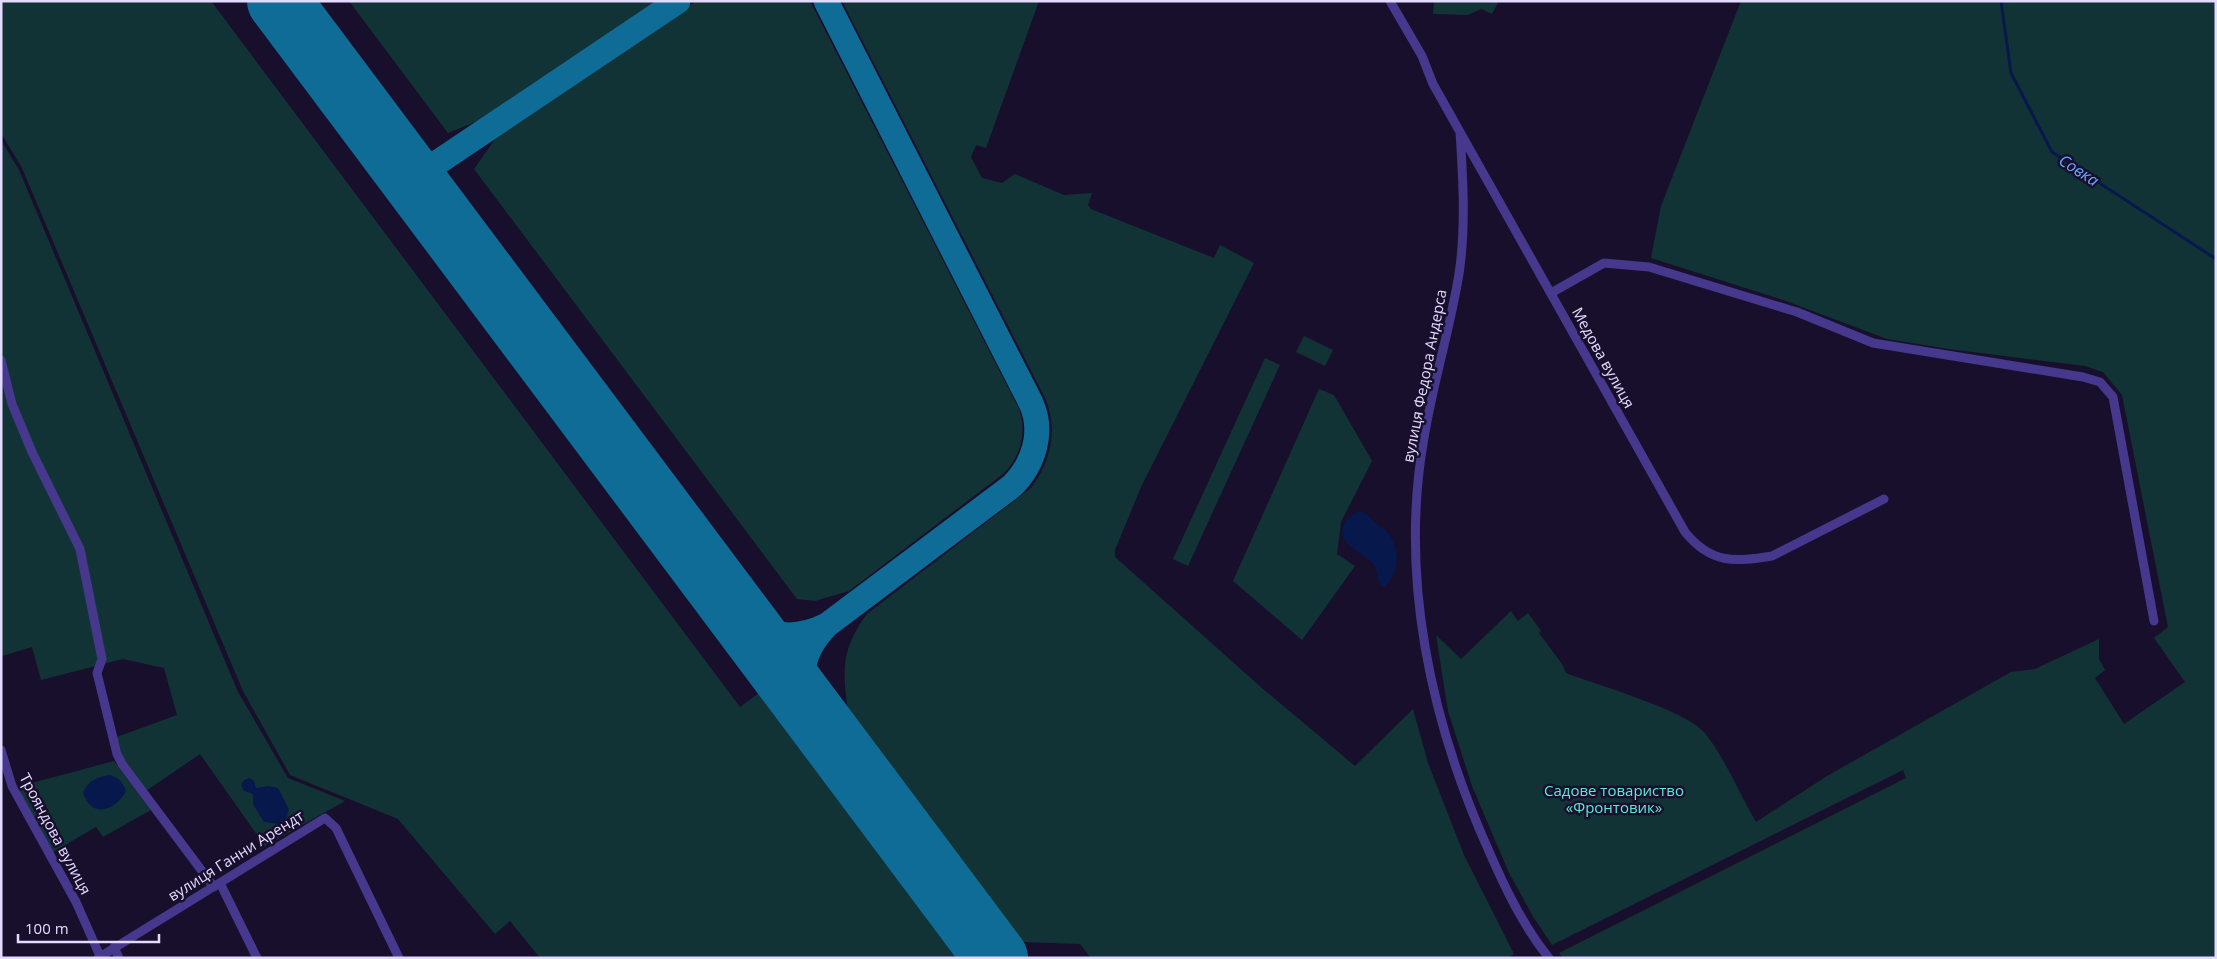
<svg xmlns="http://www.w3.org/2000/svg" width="2217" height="959" font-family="'Open Sans',sans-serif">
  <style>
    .green { fill: #123336 }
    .water { fill: #07184d }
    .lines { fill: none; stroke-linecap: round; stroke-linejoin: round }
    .stream { stroke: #07184d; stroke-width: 3 }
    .taxiway { stroke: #0f6c96; stroke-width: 25 }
    .runway { stroke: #0f6c96; stroke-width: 64 }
    .minor { stroke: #45388d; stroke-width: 9 }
    .labels { text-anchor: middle; stroke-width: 5; stroke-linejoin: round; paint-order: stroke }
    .street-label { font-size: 15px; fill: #e3daff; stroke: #180f2c }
    .park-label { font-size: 15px; fill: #5de8d6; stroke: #180f2c }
    .water-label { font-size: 16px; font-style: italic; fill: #68a7ff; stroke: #180f2c }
  </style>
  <rect width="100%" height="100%" fill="#180f2c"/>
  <path class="green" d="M1,1H211L740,707L759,693L958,958H540L510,921L495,934L398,819L290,775L243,691L22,168L1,133Z
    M349,1H659L485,118L448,133Z
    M696,1H810L1019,409C1027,432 1021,457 1003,474L849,591L815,601L797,599L474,169L498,135Z
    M842,1H1039L986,148L976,145L971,157L982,178L1002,183L1015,174L1064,195L1092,193L1088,205L1091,209L1214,258L1220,245L1254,263L1141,487L1115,550V557L1263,689L1355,766L1413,709L1428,763L1464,855L1514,954L1508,958H1091L1080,944L1022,942L848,710C842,670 842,647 867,614L1031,488C1051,462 1059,427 1044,396Z
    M1434,1H1499L1492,14L1481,9L1468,15L1433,14Z
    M1741,1H2216V958H1563L1559,953L1906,778L1903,770L1552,945L1534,918L1509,873L1472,786L1448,711L1436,635L1461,659L1511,611L1518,621L1528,613L1541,631L1539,633L1562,664L1566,673C1597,685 1686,710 1705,733C1726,760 1739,793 1756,822L1827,776L2011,672L2035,669L2099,639V659L2105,670L2095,678L2124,724L2185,682L2154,638L2168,627L2122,395L2103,372L2085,366L1949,349L1887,339L1786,301L1651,258L1661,206Z
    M1,140L19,170L238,692L288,778L345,801L265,846L200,754L146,791L125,764L117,737L177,715L164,668L123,659L41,680L32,647L2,656Z
    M1304,336L1333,350L1325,366L1296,352Z
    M1265,358L1280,365L1188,566L1173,559Z
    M1319,389L1334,395L1372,461L1341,522L1337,554L1355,566L1302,640L1233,581Z
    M114,761L151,810L103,837L96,827L53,852L17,787Z"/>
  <path class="water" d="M1360,511C1367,513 1370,518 1376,523C1378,526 1382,528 1385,530C1401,546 1401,572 1384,587L1380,584C1377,577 1378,569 1372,563C1362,551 1333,544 1345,522C1349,517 1354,513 1360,511Z
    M110,775C119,778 123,782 126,791C116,811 91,819 83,793C88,780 97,777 110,775Z
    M250,778L254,781L256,788L269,786L278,788L289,809L287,817L279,824L264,822L253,804V794L244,791L241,785L244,780Z"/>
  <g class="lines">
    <path class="stream" d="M2001,1L2011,73L2052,152L2216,259"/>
    <path class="taxiway" d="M413,179L678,1
      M735,609C764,636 790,643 827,625
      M826,731C800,692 791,662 827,625L1012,486C1034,464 1044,432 1031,403L826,1
      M988,948L1000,958"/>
    <path class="runway" d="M279,1L996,958"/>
    <path class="minor" d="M1390,1L1422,56L1433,84L1685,532C1711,564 1734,562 1772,556L1884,499
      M1460,132C1463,179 1466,227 1459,274C1450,329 1433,383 1424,438C1399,577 1431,722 1488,849C1504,886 1523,926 1549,958
      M1551,293L1604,263L1649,267L1797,312L1873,343L2083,377L2100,382L2113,397L2154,621
      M1,360L12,404L32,452L80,549L102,659L97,673L117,754L122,764L214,887
      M1,750L12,786L76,902L100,956
      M220,883L257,958
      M114,947L119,958
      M98,958L325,818L336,828L399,958"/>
  </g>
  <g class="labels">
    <g class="street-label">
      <text transform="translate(1603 358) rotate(61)" y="5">Медова вулиця</text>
      <text transform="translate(1425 376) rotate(-79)" y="5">вулиця Федора Андерса</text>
      <text transform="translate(55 834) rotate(62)" y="5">Трояндова вулиця</text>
      <text transform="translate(236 856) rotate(-32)" y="5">вулиця Ганни Арендт</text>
    </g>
    <g class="park-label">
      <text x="1614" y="796">Садове товариство<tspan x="1614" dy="17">«Фронтовик»</tspan></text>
    </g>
    <g class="water-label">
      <text transform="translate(2079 170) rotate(33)" y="6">Совка</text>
    </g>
  </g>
  <rect width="2217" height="959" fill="none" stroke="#e3daff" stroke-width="5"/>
  <path d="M18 934v8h141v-8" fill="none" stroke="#e3daff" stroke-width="2.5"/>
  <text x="25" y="934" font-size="15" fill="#e3daff" stroke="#180f2c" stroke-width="4" paint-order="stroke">100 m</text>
</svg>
